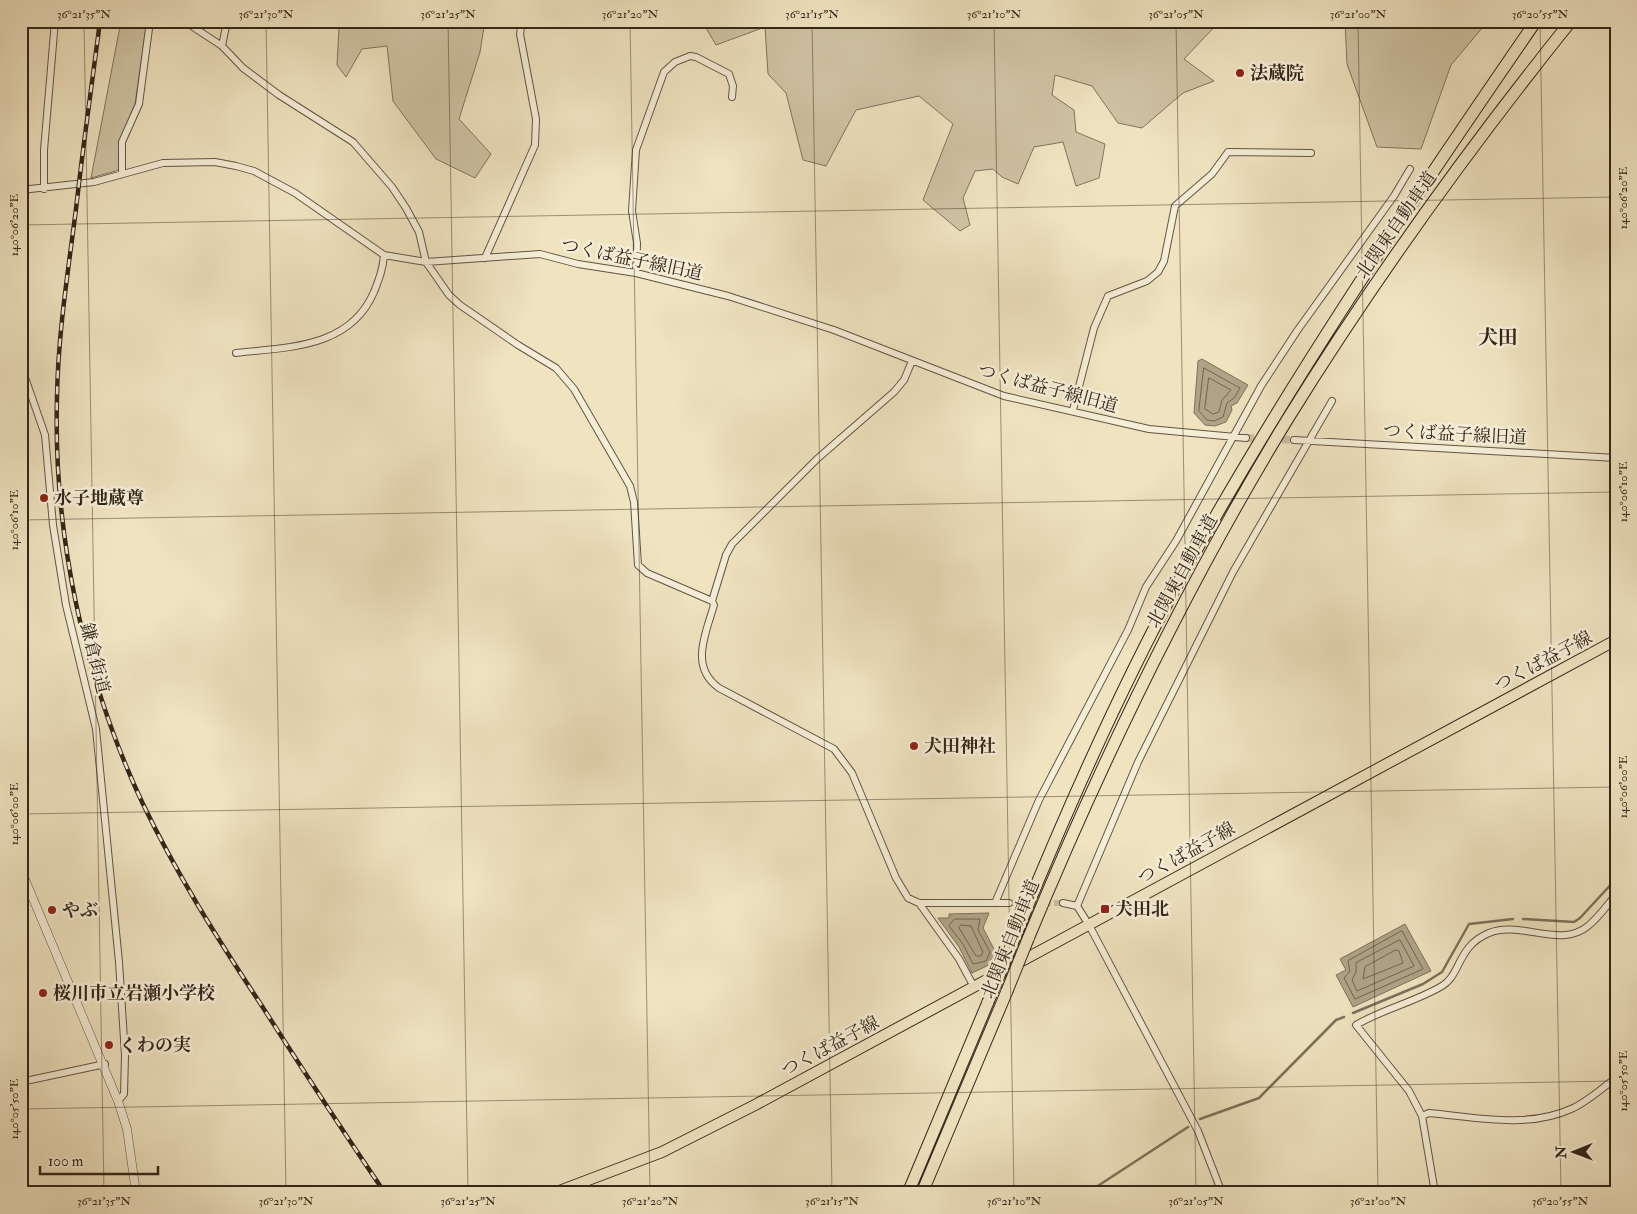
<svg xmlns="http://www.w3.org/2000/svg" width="1637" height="1214" font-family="'IM FELL Double Pica','Noto Serif JP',serif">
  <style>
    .green { fill: #cfc3a4; stroke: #81745e }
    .water { fill: #afa387; stroke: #7d715b }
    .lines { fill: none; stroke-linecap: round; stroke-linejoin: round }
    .shore { stroke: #716450; stroke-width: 1 }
    .stream { stroke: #7d715b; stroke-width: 2.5 }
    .minor-tunnel { stroke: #c9bd9f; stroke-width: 6; stroke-dasharray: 6 3; stroke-linecap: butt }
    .tertiary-tunnel { stroke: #c9bd9f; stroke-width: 8; stroke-dasharray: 8 4; stroke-linecap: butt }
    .minor-casing { stroke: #625543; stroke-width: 8 }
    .tertiary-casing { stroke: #625543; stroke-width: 9 }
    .primary-casing { stroke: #332619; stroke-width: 12 }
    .motorway-casing { stroke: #332619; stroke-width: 13 }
    .minor { stroke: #f5edd6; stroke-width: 6 }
    .tertiary { stroke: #f5edd6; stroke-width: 8 }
    .primary { stroke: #efe3c0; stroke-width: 10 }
    .motorway { stroke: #efe3c0; stroke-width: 11 }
    .rail-casing { stroke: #332619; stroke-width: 4.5 }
    .rail { stroke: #f5edd6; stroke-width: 2.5; stroke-dasharray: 8; stroke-linecap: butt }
    .motorway-bridge-casing { stroke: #332619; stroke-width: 13; stroke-linecap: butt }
    .motorway-bridge { stroke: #efe3c0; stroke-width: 11 }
    .ticks { fill: none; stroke: #332619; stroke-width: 1; stroke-opacity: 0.45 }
    .poi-dot { fill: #8f2418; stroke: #f5edd6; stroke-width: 2 }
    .labels { text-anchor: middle; stroke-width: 5; stroke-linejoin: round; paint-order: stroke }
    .poi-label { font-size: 18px; font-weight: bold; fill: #332619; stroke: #f5edd6; text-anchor: start }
    .street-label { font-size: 18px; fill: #332619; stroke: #f5edd6 }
    .quarter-label { font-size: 20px; font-weight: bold; fill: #332619; stroke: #f5edd6 }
    .neatline { fill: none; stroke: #332619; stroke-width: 2 }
    .ticks-label { font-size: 12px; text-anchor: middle; fill: #332619 }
  </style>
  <rect width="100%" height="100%" fill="#efe3c0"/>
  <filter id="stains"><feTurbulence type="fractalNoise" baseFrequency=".004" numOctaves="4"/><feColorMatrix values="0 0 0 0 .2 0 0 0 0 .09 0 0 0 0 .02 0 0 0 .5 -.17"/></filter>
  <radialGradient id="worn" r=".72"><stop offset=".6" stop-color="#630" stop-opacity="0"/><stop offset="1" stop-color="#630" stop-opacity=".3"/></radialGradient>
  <path class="green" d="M121,21H147L135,104L120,141L119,170L91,178Z
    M336,21H485L480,52L459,119L491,154L475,178L436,159L393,101L387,46L362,49L346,77L337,65L339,27Z
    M702,21H1220L1184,59L1214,81L1183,93L1142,128L1118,123L1092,86L1055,75L1052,95L1074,110L1076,132L1105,144L1099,178L1076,186L1063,142L1034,147L1018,184L1002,177L993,169L975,171L963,198L970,225L960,231L923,200L953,124L919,96L856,110L826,166L803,160L786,93L768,74L765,27L716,45Z
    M1345,21H1488L1451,65L1421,149L1377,147L1347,64Z"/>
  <path class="water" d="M1202,359L1248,385L1237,403L1231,406L1232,410L1226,422L1215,426L1205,425L1194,413L1198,361Z
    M989,913L983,928L995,951L991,964L972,973L959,947L938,918H949V914Z
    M1405,924L1431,971L1353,1007L1336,975L1346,970L1340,959Z"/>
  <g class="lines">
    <path class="shore" d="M1204,368L1240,388L1234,398L1227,403L1223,417L1214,421L1207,420L1199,411Z
      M1209,378L1231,390L1222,400L1219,412L1213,414L1205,409Z
      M955,919H980L978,930L990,952L986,961L973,964L963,944L949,926Z
      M961,925L971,926L983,952L981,956H976L959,928Z
      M1402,931L1423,969L1355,999L1344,978L1350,971L1348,961Z
      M1400,940L1414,966L1357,991L1352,980L1356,972V963Z
      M1396,950L1399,951L1403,963L1363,979L1365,967Z"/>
    <path class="stream" d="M1523,919L1574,922L1580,918L1616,879
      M1353,1013L1423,984L1442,972L1469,924L1513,919
      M1200,1119L1259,1098L1336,1020L1344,1017
      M1087,1193L1188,1127"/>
    <path class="minor-tunnel" d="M1009,903H1063"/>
    <path class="tertiary-tunnel" d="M1246,438L1294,440"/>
    <g class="minor-casing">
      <path id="minor" d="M184,21L222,46L243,68L279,95L353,142L392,187L406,208L419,232L426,262L449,295L460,305L518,345L556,368L574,389L630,486L634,502L638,565L647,573L712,601
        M222,46L227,21
        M122,173V142L139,104L150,21
        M44,189V150L55,21
        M21,190L94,182L163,163L215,162L236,166L254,171L295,193L384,255L426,262L540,254L578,264L636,273L728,296L834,330L1004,396L1149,429L1246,438
        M485,258L535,145L536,119L520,34L522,21
        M636,273L637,243L632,211L636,150L664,72L675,62L690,56L696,57L729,74L733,86L732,97
        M236,353C289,347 350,348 374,292C379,279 383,269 384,255
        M912,361L904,380L894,392L817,459L732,544L726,555L712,601L714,605C706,633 689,667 719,688L834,749L852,773L896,878L908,898L919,903H1009
        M21,366L45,435L53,525L66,605L96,729L119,962L125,1055L124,1094L118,1101
        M1073,410L1094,328L1108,296L1147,281L1158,272L1164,261L1175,206L1212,174L1228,152L1311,153
        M1294,440L1616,458
        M919,903L959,959L974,987
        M995,903L1039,800L1128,630L1146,587L1176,541L1261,386L1297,331L1394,196L1410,169
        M1063,903L1077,906L1089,925L1198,1131L1222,1193
        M1077,906L1138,762L1233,572L1332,401
        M21,1082L105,1064
        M1422,1116L1429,1113C1475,1117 1527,1129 1571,1109C1587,1102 1602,1088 1616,1078
        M1435,1193L1422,1116L1409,1091L1356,1025C1383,1009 1415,1002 1442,986C1461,975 1457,946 1489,933C1520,920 1561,949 1588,926C1599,917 1607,905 1616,895"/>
    </g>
    <g class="tertiary-casing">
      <path id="tertiary" d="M21,870L118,1101L127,1129L136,1193"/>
    </g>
    <g class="primary-casing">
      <path id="primary" d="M554,1193L662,1152L755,1105L1616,640"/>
    </g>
    <g class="motorway-casing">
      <path id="motorway" d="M1028,939C1102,760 1186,586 1287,420C1373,281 1469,148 1571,21
        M1010,949C1060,825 1114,701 1178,583C1285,388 1410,204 1536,21
        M908,1193L988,1002
        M922,1193L1007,991"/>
    </g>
    <use href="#minor" class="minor"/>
    <use href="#tertiary" class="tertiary"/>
    <use href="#primary" class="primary"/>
    <use href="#motorway" class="motorway"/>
    <g class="rail-casing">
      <path id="rail" d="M100,21C92,84 83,146 76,209C68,272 58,334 57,397C53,534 84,678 142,802C176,873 217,938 260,1003C301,1067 342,1130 385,1193"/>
    </g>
    <use href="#rail" class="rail"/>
    <g class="motorway-bridge-casing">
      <path id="motorway-bridge" d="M1007,991L1028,939
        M988,1002L1010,949"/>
    </g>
    <use href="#motorway-bridge" class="motorway-bridge"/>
  </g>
  <path class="ticks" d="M84,21L104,1193M266,21L286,1193M448,21L468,1193M630,21L650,1193M812,21L832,1193M994,21L1014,1193M1176,21L1196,1193M1358,21L1378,1193M1540,21L1561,1193M21,225L1616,197M21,520L1616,492M21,814L1616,787M21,1109L1616,1081"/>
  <g class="poi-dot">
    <circle cx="1240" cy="73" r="5"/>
    <circle cx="44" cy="498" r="5"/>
    <circle cx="914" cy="746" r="5"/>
    <rect x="1100" y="904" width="10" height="10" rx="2.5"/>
    <circle cx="52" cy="910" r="5"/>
    <circle cx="43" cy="993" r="5"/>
    <circle cx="109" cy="1045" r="5"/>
  </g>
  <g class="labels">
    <g class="poi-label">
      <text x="1250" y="79">法蔵院</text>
      <text x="54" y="504">水子地蔵尊</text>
      <text x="924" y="752">犬田神社</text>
      <text x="1115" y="915">犬田北</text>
      <text x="62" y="916">やぶ</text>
      <text x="53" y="999">桜川市立岩瀬小学校</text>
      <text x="119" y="1051">くわの実</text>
    </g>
    <g class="street-label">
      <text transform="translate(1396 225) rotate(-55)" y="6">北関東自動車道</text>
      <text transform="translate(632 259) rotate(12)" y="6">つくば益子線旧道</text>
      <text transform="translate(1048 388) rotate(15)" y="6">つくば益子線旧道</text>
      <text transform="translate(1455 434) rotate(3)" y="6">つくば益子線旧道</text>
      <text transform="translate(1182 571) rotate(-61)" y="6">北関東自動車道</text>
      <text transform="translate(95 658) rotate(76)" y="6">鎌倉街道</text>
      <text transform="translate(1543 661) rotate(-28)" y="6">つくば益子線</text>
      <text transform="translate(1186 853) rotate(-29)" y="6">つくば益子線</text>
      <text transform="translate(1010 939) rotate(-68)" y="6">北関東自動車道</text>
      <text transform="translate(830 1046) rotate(-28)" y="6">つくば益子線</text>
    </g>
    <g class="quarter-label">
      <text x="1498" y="344">犬田</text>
    </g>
  </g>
  <rect width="1637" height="1214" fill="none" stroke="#efe3c0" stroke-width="55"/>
  <g transform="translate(1574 1152) rotate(269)" stroke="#f5edd6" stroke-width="4" paint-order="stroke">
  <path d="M0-4L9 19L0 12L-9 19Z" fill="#332619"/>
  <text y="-8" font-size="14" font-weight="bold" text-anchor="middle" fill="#332619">N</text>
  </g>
  <path d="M40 1166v8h118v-8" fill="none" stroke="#332619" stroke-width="2.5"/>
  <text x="48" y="1166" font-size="15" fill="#332619" stroke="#f5edd6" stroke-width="4" paint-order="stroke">100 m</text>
  <rect x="28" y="28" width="1582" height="1158" class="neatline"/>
  <g class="ticks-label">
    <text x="84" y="18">36°21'35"N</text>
    <text x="266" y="18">36°21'30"N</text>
    <text x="448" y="18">36°21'25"N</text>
    <text x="630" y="18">36°21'20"N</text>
    <text x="812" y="18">36°21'15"N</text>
    <text x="994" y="18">36°21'10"N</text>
    <text x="1176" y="18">36°21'05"N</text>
    <text x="1358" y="18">36°21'00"N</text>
    <text x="1540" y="18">36°20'55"N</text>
    <text transform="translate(1623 198) rotate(-90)" y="4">140°06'20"E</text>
    <text transform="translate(14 225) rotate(-90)" y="4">140°06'20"E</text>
    <text transform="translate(1623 492) rotate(-90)" y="4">140°06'10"E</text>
    <text transform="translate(14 520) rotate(-90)" y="4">140°06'10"E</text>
    <text transform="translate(1623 787) rotate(-90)" y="4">140°06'00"E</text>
    <text transform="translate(14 814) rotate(-90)" y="4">140°06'00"E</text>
    <text transform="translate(1623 1081) rotate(-90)" y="4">140°05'50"E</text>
    <text transform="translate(14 1109) rotate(-90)" y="4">140°05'50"E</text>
    <text x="104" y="1205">36°21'35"N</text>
    <text x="286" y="1205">36°21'30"N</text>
    <text x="468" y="1205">36°21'25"N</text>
    <text x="650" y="1205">36°21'20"N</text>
    <text x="832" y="1205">36°21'15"N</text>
    <text x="1014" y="1205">36°21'10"N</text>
    <text x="1196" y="1205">36°21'05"N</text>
    <text x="1378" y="1205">36°21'00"N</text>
    <text x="1560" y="1205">36°20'55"N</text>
  </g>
  <rect width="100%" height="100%" filter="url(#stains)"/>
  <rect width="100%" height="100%" fill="url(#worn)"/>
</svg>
